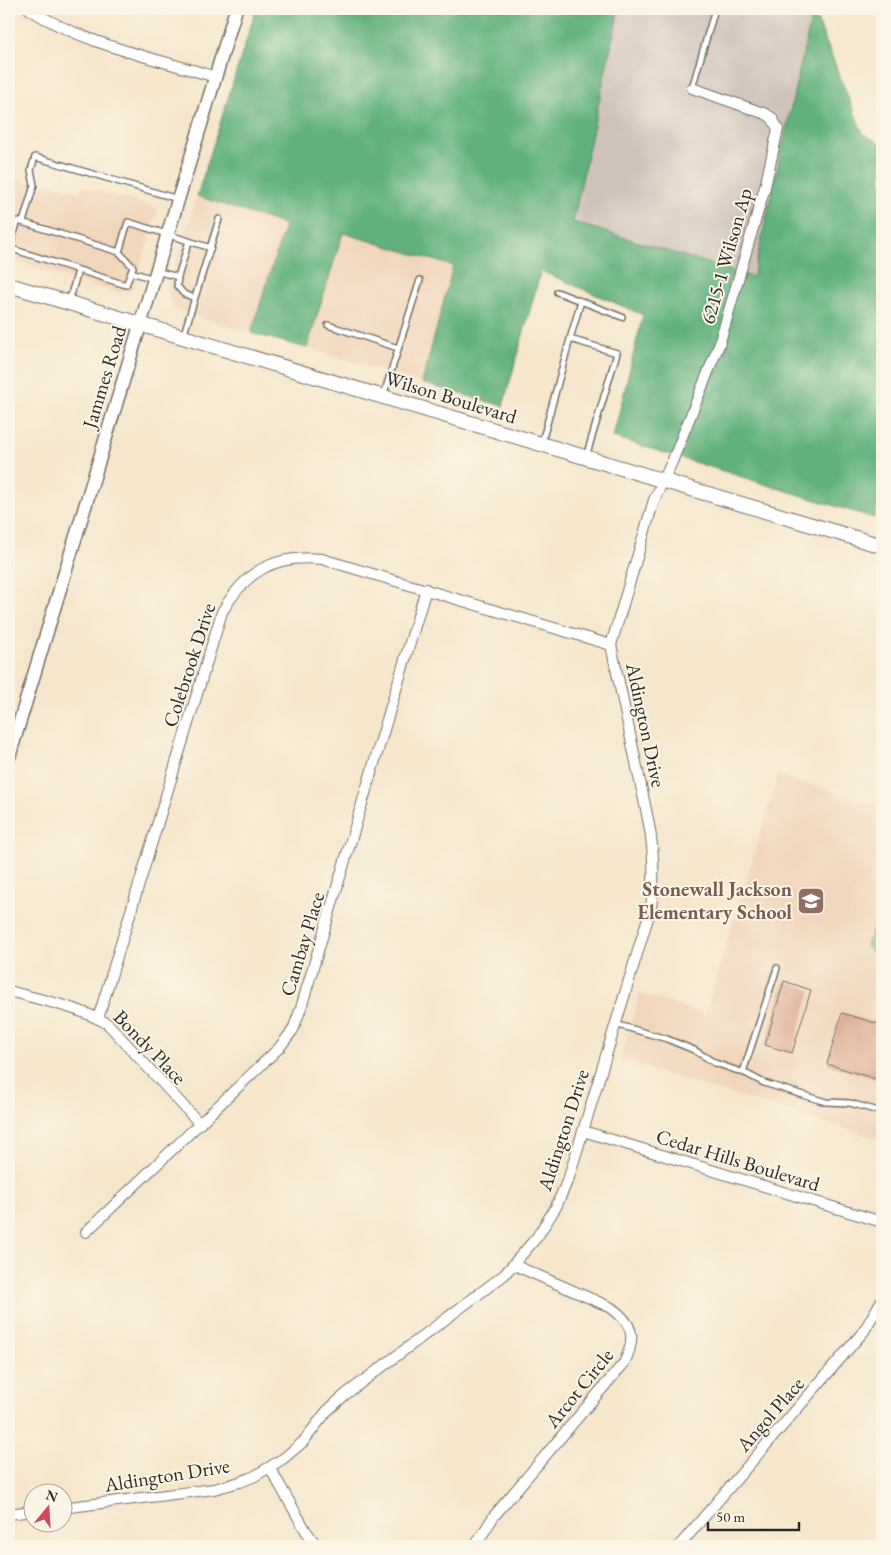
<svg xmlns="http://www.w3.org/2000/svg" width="891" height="1555" font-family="'EB Garamond',serif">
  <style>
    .built { fill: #f0d6bc }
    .industrial { fill: #cec2b9 }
    .green { fill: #77ce94; stroke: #517c60 }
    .forest { fill: #61b17e; stroke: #466e54 }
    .building { fill: #dda990 }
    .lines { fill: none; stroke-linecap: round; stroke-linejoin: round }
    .service-casing { stroke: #726c63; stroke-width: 8 }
    .minor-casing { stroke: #726c63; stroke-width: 12 }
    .tertiary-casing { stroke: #726c63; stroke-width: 15 }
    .secondary-casing { stroke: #726c63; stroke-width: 16 }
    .service { stroke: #fff; stroke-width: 5 }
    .minor { stroke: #fff; stroke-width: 10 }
    .tertiary { stroke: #fff; stroke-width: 12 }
    .secondary { stroke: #fff; stroke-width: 14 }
    .labels { text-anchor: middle; stroke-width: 4; stroke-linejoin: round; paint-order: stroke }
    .street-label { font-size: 20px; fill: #2b2b2b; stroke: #fcf5e5 }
    .education-label { font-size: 20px; font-weight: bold; fill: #785e54; stroke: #fcf5e5; text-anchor: end }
  </style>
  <rect width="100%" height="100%" fill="#fcf5e5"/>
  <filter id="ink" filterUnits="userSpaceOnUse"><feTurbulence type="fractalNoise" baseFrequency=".02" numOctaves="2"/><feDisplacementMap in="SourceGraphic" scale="10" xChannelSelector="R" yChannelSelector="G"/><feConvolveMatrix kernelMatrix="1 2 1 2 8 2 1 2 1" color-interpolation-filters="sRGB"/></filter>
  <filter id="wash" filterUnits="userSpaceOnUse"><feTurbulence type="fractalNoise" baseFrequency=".0096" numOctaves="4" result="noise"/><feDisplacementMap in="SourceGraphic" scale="20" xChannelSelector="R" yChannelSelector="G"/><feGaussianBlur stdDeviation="1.12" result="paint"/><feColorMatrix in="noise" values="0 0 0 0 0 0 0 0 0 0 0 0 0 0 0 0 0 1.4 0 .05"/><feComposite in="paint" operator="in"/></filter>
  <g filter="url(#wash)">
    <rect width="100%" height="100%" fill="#f5e6cc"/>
    <path class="built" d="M9,177L43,187L45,182L80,192L82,186L158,208L136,281L131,290L118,293L9,260Z
      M197,196L285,225L251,333L175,309L167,292Z
      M343,233L454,266L422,383L307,348Z
      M778,775L882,807V1140L620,1060L640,994L705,1014Z"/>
    <path class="industrial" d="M619,9H812L753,277L573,222Z"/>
    <path class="green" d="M882,924V954H881L870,951L866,945L875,926Z"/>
    <path class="forest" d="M256,9H619L573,222L753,277L813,9L863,134L882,144V490L874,518L613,437L643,315L541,271L503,406L422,383L453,266L343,233L307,348L251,333L285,225L197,196Z"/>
    <g id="blocks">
      <path class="building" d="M784,981L811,990L792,1053L765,1045Z
        M842,1013L882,1025V1081L827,1064Z"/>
    </g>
  </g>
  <g filter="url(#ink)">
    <use href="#blocks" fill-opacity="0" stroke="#726c63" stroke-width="1"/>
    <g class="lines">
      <g class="service-casing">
        <path id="service" d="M692,88L715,9
          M23,222L34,185L31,170L35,157L178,199
          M9,248L18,221L119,252L128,222L211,248
          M9,248L126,285L133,267L119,252
          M156,271L178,277L189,241
          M131,272L154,279
          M178,277L177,286L184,294L195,298
          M557,292L622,317
          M69,301L78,271
          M328,325L398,348
          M183,337L219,219
          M570,339L581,301
          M383,397L420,280
          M542,442L570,339L617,353L586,457
          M615,1024L667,1039L694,1050L715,1063L747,1074L764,1083L826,1102L850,1103L882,1112
          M743,1072L777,968"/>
      </g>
      <g class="minor-casing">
        <path id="minor" d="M29,9C85,45 152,57 215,77
          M9,991C41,1000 79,1007 108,1024L200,1124
          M98,1019L222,612C246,571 274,554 322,559L611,645
          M583,1131L882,1222
          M86,1232L279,1048L293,1030L301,1008L426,589
          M270,1468L306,1531L317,1546
          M62,1508L214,1489L240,1482L255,1476L284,1458L303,1442L327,1411L346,1394L504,1275L537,1237L556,1207L569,1177L651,908C655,878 654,849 648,819L611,645L654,500L672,462L719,345L765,187L778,129L772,118L766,114L692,88
          M9,1514L32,1511
          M475,1546L494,1516L624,1363C637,1337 633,1323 610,1307L514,1265
          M679,1546L864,1331L882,1300"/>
      </g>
      <g class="tertiary-casing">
        <path id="tertiary" d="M9,757L236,9"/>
      </g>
      <g class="secondary-casing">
        <path id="secondary" d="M9,285L882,546"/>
      </g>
      <use href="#service" class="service"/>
      <use href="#minor" class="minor"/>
      <use href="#tertiary" class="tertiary"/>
      <use href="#secondary" class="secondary"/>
    </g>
  </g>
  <defs>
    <g id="school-square" transform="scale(1.4375)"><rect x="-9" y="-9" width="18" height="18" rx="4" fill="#8d6e63" stroke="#fcf5e5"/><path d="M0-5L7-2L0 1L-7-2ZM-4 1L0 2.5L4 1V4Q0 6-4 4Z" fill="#fff"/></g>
  </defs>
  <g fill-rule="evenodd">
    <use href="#school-square" x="811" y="901"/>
  </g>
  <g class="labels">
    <g class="street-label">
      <text transform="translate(726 256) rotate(-74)" y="7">6215-1 Wilson Ap</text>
      <text transform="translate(104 377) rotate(-73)" y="7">Jammes Road</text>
      <text transform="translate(451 397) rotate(17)" y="7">Wilson Boulevard</text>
      <text transform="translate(189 665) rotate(-72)" y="7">Colebrook Drive</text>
      <text transform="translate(646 725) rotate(78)" y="7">Aldington Drive</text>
      <text transform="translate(302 944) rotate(-73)" y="7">Cambay Place</text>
      <text transform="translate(150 1047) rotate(46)" y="7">Bondy Place</text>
      <text transform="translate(563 1130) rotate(-72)" y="7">Aldington Drive</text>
      <text transform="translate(738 1160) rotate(17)" y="7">Cedar Hills Boulevard</text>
      <text transform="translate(579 1388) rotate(-51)" y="7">Arcot Circle</text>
      <text transform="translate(770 1414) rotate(-49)" y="7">Angol Place</text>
      <text transform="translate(167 1475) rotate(-9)" y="7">Aldington Drive</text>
    </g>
    <g class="education-label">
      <text x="792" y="896">Stonewall Jackson<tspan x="792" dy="23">Elementary School</tspan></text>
    </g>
  </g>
  <rect width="891" height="1555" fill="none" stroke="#fcf5e5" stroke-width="30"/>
  <g transform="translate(48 1508) rotate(18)"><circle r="24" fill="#fcf5e5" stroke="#a8a49b"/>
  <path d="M0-4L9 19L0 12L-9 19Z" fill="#d1495b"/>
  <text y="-8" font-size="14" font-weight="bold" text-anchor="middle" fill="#2b2b2b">N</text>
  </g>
  <path d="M708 1522v8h91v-8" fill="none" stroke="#2b2b2b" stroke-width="2.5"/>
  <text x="716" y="1522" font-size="15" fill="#2b2b2b" stroke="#fcf5e5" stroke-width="4" paint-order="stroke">50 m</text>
</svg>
